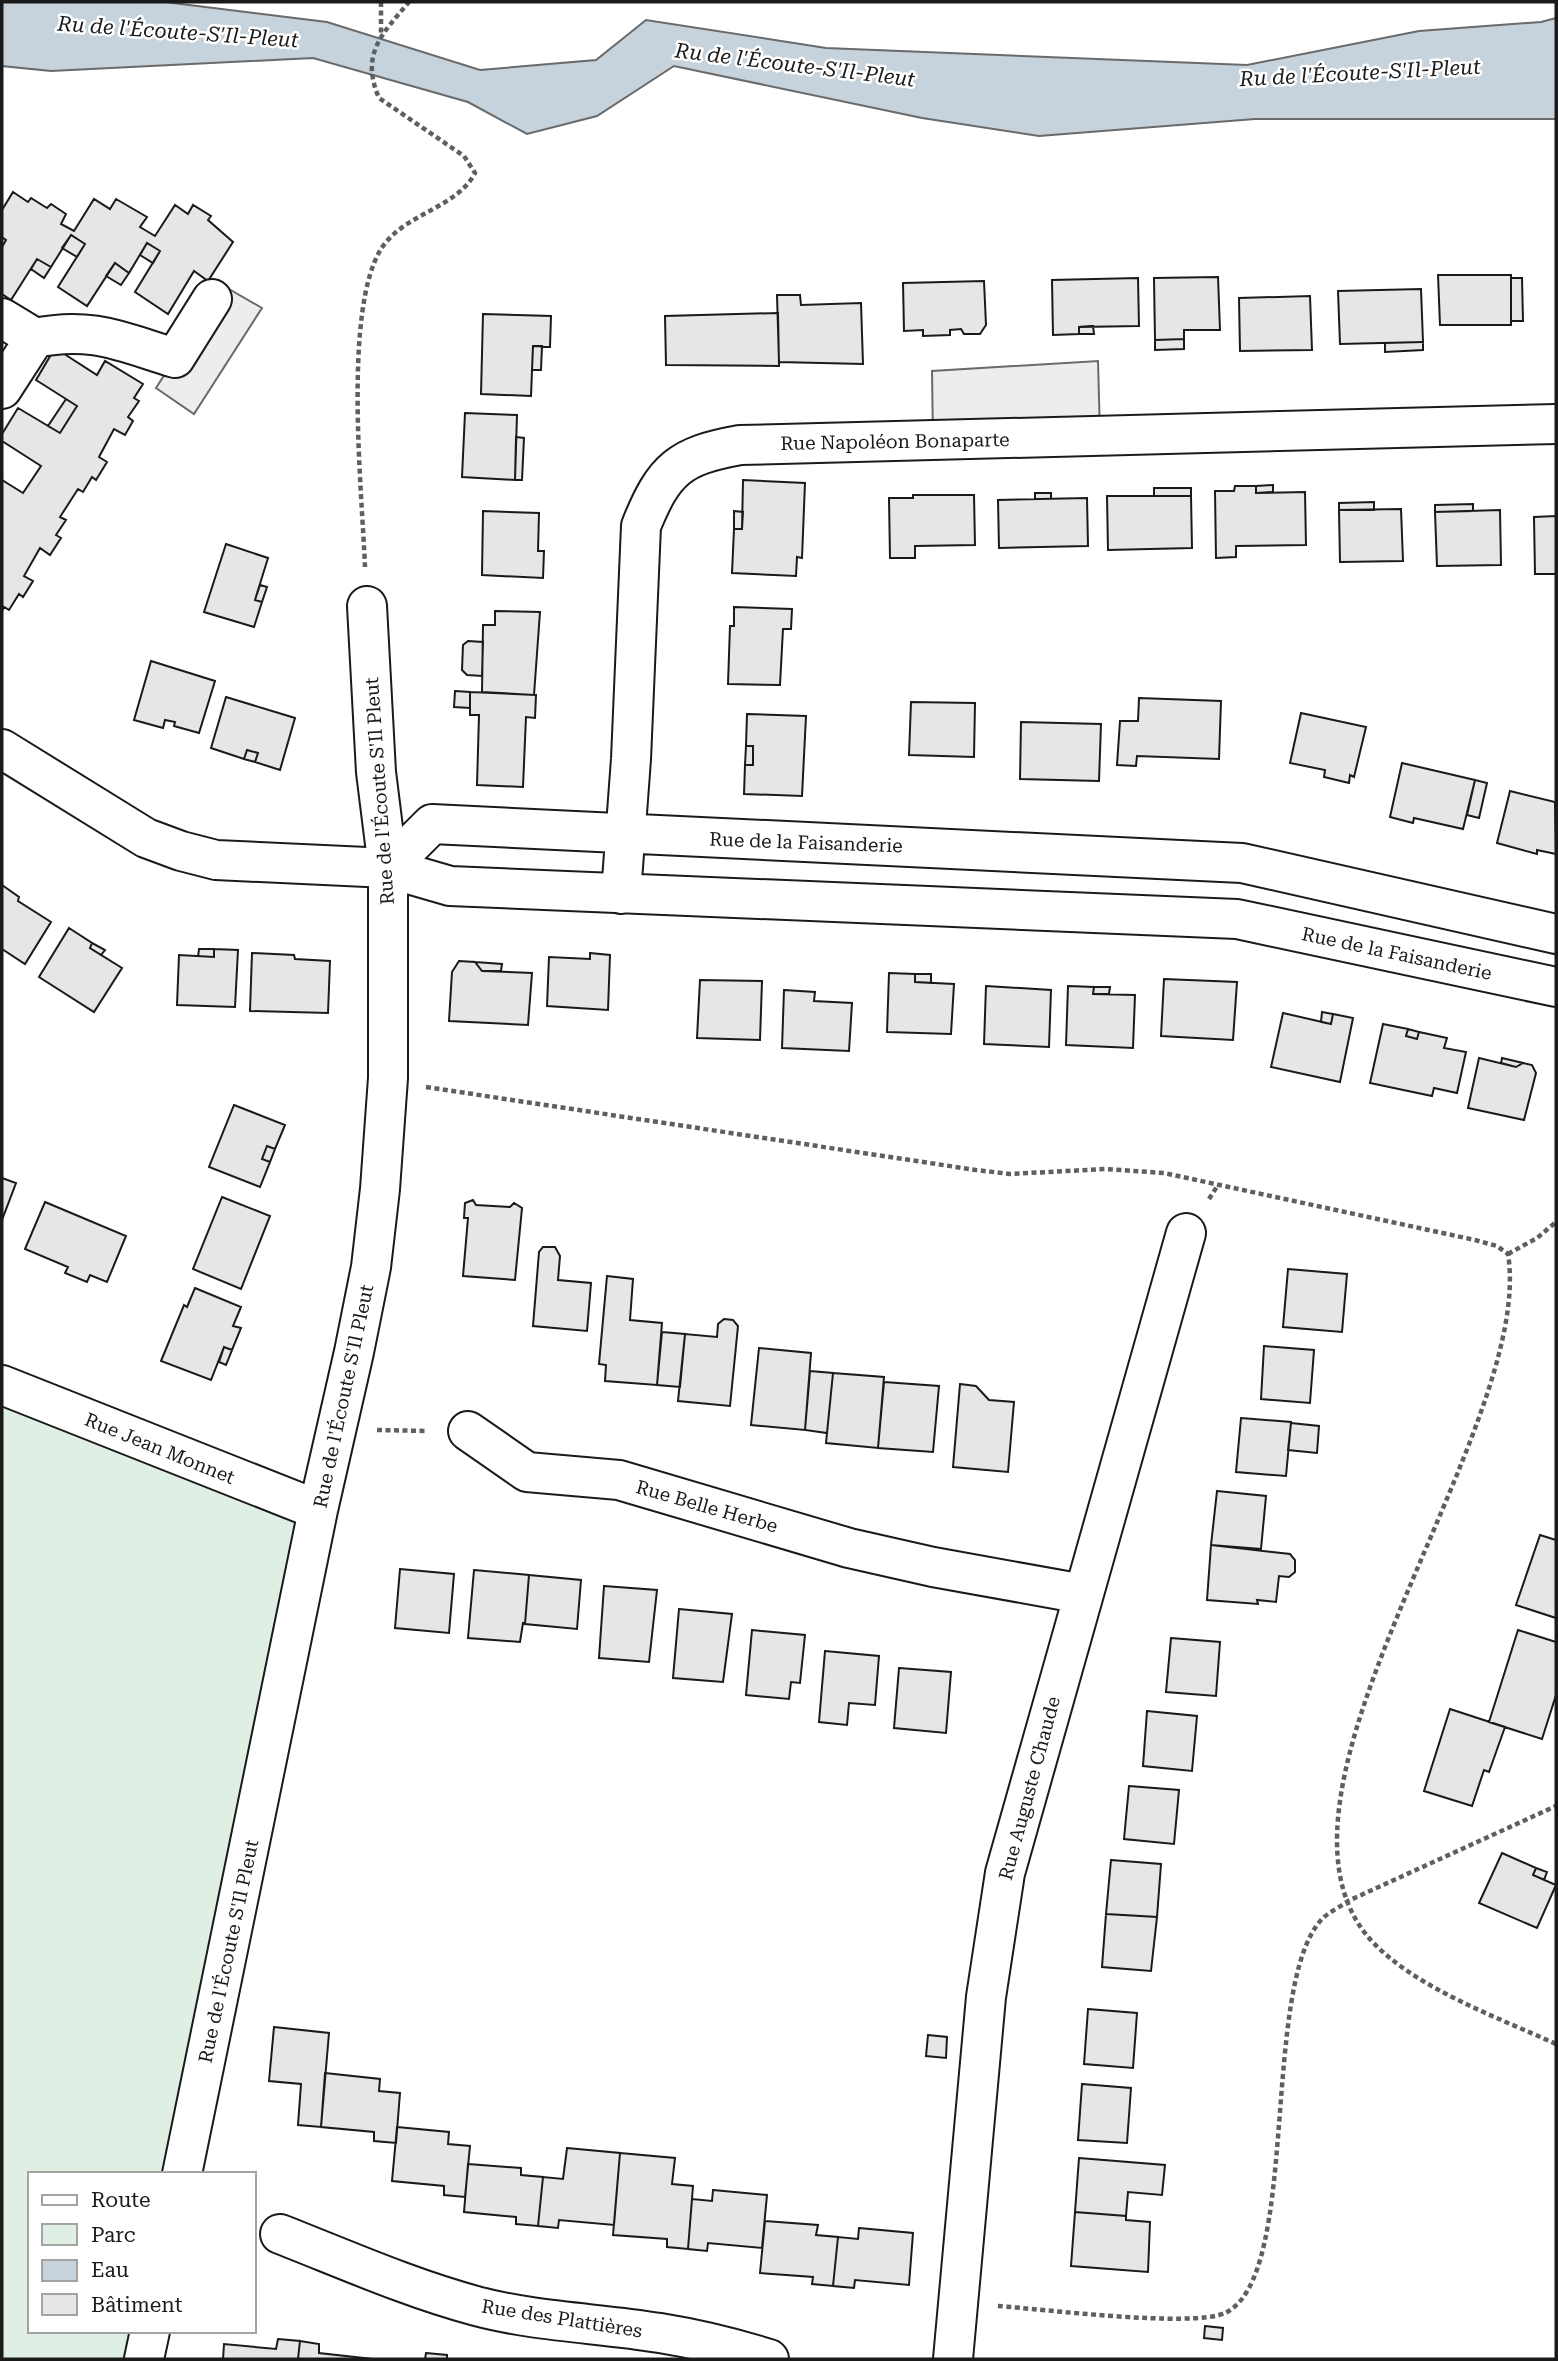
<svg xmlns="http://www.w3.org/2000/svg" width="1558" height="2361" font-family="'Roboto Serif',serif">
  <style>
    .green { fill: #e0efe3; stroke: #6a6a6a; stroke-width: 2 }
    .parking { fill: #ededed; stroke: #6a6a6a; stroke-width: 2 }
    .water { fill: #c6d2dc; stroke: #6a6a6a; stroke-width: 2 }
    .building { fill: #e6e6e6; stroke: #1a1a1a; stroke-width: 2 }
    .lines { fill: none; stroke-linecap: round; stroke-linejoin: round }
    .minor-casing { stroke: #1a1a1a; stroke-width: 42 }
    .path { stroke: #5f5f5f; stroke-width: 4.5; stroke-dasharray: 5 3.5; stroke-linecap: butt }
    .minor { stroke: #fff; stroke-width: 38 }
    .labels { text-anchor: middle; stroke-width: 5; stroke-linejoin: round; paint-order: stroke }
    .street-label { font-size: 19px; fill: #1a1a1a; stroke: #fff }
    .water-label { font-size: 21px; font-style: italic; fill: #1a1a1a; stroke: #fff }
  </style>
  <rect width="100%" height="100%" fill="#fff"/>
  <path class="green" d="M2,1383L318,1511L182,2174H30V2331H150L144,2359H2Z"/>
  <path class="parking" d="M222,285L262,308L194,414L156,388Z
    M1098,361L1100,435L933,440L932,371Z"/>
  <path class="water" d="M2,2H165L327,22L480,70L596,60L646,20L826,48L1247,65L1419,31L1541,22L1556,18V119H1255L1039,136L922,118L674,66L597,116L527,134L468,102L313,58L51,71L2,66Z"/>
  <path class="building" d="M13,192L28,202L31,198L47,208L51,204L66,214L61,224L74,231L94,199L110,209L116,199L147,217L140,227L155,236L175,205L188,214L193,205L211,216L208,220L233,242L208,281L194,271L168,314L135,292L160,251L147,243L129,273L115,263L87,306L58,287L85,244L71,235L51,267L37,259L11,300L2,294V247L6,240L2,237V210Z
    M71,235L85,244L77,257L62,248Z
    M147,243L160,251L153,263L140,255Z
    M37,259L51,267L44,278L31,269Z
    M115,263L129,273L121,285L106,276Z
    M1438,275H1511V325H1440Z
    M1218,277L1220,330H1184V339L1155,340L1154,278Z
    M1138,278L1139,326L1079,327V334L1053,335L1052,280Z
    M1511,278H1522L1523,321H1511Z
    M984,281L986,325L980,334H964L961,329L950,330V335L923,336V330L904,331L903,283Z
    M1421,289L1423,342L1340,344L1338,291Z
    M777,295H800L801,305L861,303L863,364L779,362Z
    M1310,296L1312,350L1240,351L1239,298Z
    M778,313L779,366L666,365L665,316Z
    M483,314L551,316L550,347L533,346L531,396L481,394Z
    M1093,326L1094,334H1079V327Z
    M1184,339V349L1155,350V340Z
    M1423,342V350L1385,352V343Z
    M533,346H542L541,370H532Z
    M55,348L97,375L105,361L143,384L134,398L139,401L128,417L133,421L125,435L114,429L99,457L107,462L96,480L92,477L83,492L78,489L60,517L66,520L56,535L61,538L50,555L40,548L24,576L33,581L23,597L19,594L9,610L4,607L2,611V480L23,493L41,466L2,441V434L18,408L60,433L77,406L36,380Z
    M66,399L77,406L60,433L48,426Z
    M465,413L517,415L515,480L462,477Z
    M516,437L524,438L522,480H515Z
    M743,480L805,483L802,558L797,557L796,576L732,573L734,529H742Z
    M1273,485V492L1256,493V486Z
    M1235,486H1256V493L1305,492L1306,545L1236,546V557L1216,558L1215,491H1234Z
    M1154,488H1191V496H1154Z
    M1035,493H1051V499H1035Z
    M913,495H974L975,545L915,546V558H890L889,498H913Z
    M1107,496H1191L1192,548L1108,550Z
    M1087,498L1088,546L999,548L998,500Z
    M1374,502V510H1339V503Z
    M1473,504V511L1435,512V505Z
    M1401,509L1403,561L1340,562L1339,510Z
    M1500,510L1501,565L1437,566L1435,512Z
    M483,511L539,513L538,551H544L543,578L482,575Z
    M734,511L743,512L742,529H734Z
    M1556,516V574H1535L1534,517Z
    M226,544L268,558L255,600L262,602L254,627L204,612Z
    M260,585L267,587L262,602L255,600Z
    M734,607L792,609L791,629H783L780,685L728,684L730,626H734Z
    M495,611L540,612L534,695L482,692L483,625H495Z
    M468,641L483,642L482,676L467,675L462,670L463,645Z
    M151,661L215,681L199,733L174,726L175,722L165,720L163,728L134,720Z
    M455,691L470,692V708L454,707Z
    M470,692L536,695L535,718L526,717L523,787L477,785L479,715H470Z
    M226,697L295,718L280,770L255,762L258,753L247,750L244,759L211,748Z
    M1139,698L1221,701L1219,759L1137,756L1136,766L1117,765L1120,721H1138Z
    M911,702L975,703L974,757L909,755Z
    M1301,713L1366,727L1354,777L1350,775L1349,783L1324,777L1325,770L1290,763Z
    M747,714L806,716L802,796L744,794L745,765H753V746H746Z
    M1021,722L1101,724L1099,781L1020,779Z
    M746,746H753V765H745Z
    M247,750L258,753L255,762L244,759Z
    M1402,763L1475,780L1463,829L1414,818L1413,823L1390,817Z
    M1475,780L1487,783L1479,818L1467,815Z
    M1510,791L1555,802L1556,854L1537,850V854L1497,843Z
    M2,885L19,897L18,901L51,922L25,964L2,949Z
    M69,928L92,943L90,948L122,968L94,1012L39,977Z
    M92,943L105,950L101,955L90,948Z
    M199,949H214V957H198Z
    M214,949L238,950L235,1007L177,1005L179,955L214,957Z
    M252,953L294,955L295,959L330,961L328,1013L250,1011Z
    M590,953L610,955L608,1010L547,1006L549,957L590,959Z
    M459,961L475,962L482,971L532,973L528,1025L449,1021L452,972Z
    M475,962L502,964L501,971H482Z
    M889,973L915,974V982L954,984L951,1034L887,1032Z
    M915,974H931V983L915,982Z
    M1164,979L1237,982L1233,1040L1161,1036Z
    M700,980L762,981L760,1040L697,1038Z
    M986,986L1051,990L1049,1047L984,1044Z
    M1068,986L1094,987L1093,994L1135,995L1133,1048L1066,1045Z
    M1094,987H1110L1109,994H1093Z
    M784,990L815,992L814,1001L852,1003L849,1051L782,1048Z
    M1322,1012L1333,1014L1331,1024L1321,1022Z
    M1283,1013L1331,1024L1333,1014L1353,1018L1340,1082L1271,1067Z
    M1383,1024L1408,1029L1406,1036L1417,1039L1419,1032L1447,1038L1444,1048L1466,1052L1457,1093L1434,1088L1432,1096L1370,1083Z
    M1408,1029L1419,1032L1417,1039L1406,1036Z
    M1479,1058L1516,1067L1523,1063L1532,1065L1536,1073L1524,1120L1468,1108Z
    M1502,1058L1523,1063L1516,1067L1501,1063Z
    M234,1105L285,1125L275,1149L267,1146L262,1159L270,1162L260,1187L209,1167Z
    M267,1146L275,1149L270,1162L262,1159Z
    M2,1178L16,1183L2,1220Z
    M222,1197L270,1216L241,1289L193,1269Z
    M473,1200L476,1205L510,1207L514,1203L522,1208L515,1280L463,1276L468,1218H464L465,1203Z
    M45,1202L126,1236L107,1282L90,1275L87,1282L65,1273L68,1267L25,1249Z
    M543,1247H555L560,1256L558,1280L591,1283L587,1331L533,1326L539,1252Z
    M1288,1269L1347,1274L1342,1332L1283,1327Z
    M607,1276L633,1279L630,1320L662,1323L657,1385L605,1381L606,1365L599,1364Z
    M195,1288L241,1307L233,1326L241,1328L232,1350L224,1347L211,1380L161,1361L184,1305L187,1307Z
    M724,1319L733,1320L738,1326L730,1406L678,1401L685,1334L717,1337L718,1324Z
    M662,1332L685,1334L680,1387L657,1385Z
    M1264,1346L1314,1350L1310,1403L1261,1399Z
    M224,1347L232,1350L226,1365L219,1362Z
    M759,1348L811,1353L805,1430L751,1425Z
    M810,1371L833,1373L827,1433L805,1430Z
    M833,1373L884,1377L878,1448L826,1443Z
    M884,1382L939,1386L933,1452L878,1448Z
    M960,1384L976,1386L989,1400L1014,1402L1008,1472L953,1467Z
    M1241,1418L1291,1422L1286,1476L1236,1472Z
    M1291,1423L1319,1426L1317,1453L1288,1450Z
    M1217,1491L1266,1496L1261,1549L1211,1545Z
    M1540,1535L1556,1540V1618L1516,1605Z
    M1211,1545L1290,1554L1295,1560V1572L1289,1577L1279,1576L1276,1602L1257,1600L1258,1604L1207,1600Z
    M400,1569L454,1574L449,1633L395,1628Z
    M474,1570L529,1575L525,1624L523,1623L520,1642L468,1638Z
    M529,1575L581,1580L577,1629L525,1624Z
    M604,1586L657,1590L649,1662L599,1658Z
    M679,1609L732,1614L723,1682L673,1678Z
    M752,1630L805,1635L800,1683L791,1682L789,1699L746,1695Z
    M1518,1630L1556,1642V1695L1542,1739L1489,1722Z
    M1171,1638L1220,1642L1216,1696L1166,1692Z
    M825,1651L879,1656L875,1705L849,1703L847,1725L819,1722Z
    M899,1668L951,1672L946,1733L894,1728Z
    M1450,1709L1505,1727L1489,1772L1484,1770L1472,1806L1424,1791Z
    M1147,1711L1197,1716L1192,1771L1143,1766Z
    M1129,1786L1179,1790L1174,1844L1124,1839Z
    M1502,1853L1536,1868L1533,1875L1556,1885L1537,1928L1479,1903Z
    M1111,1860L1161,1864L1157,1917L1106,1914Z
    M1536,1868L1547,1872L1544,1880L1533,1875Z
    M1106,1914L1157,1917L1151,1971L1102,1967Z
    M1088,2009L1137,2013L1133,2068L1084,2064Z
    M274,2027L329,2033L321,2127L298,2125L301,2084L269,2081Z
    M928,2035L947,2037L946,2058L926,2056Z
    M325,2073L380,2079L379,2091L400,2093L396,2143L374,2141V2132L321,2127Z
    M1082,2084L1131,2088L1127,2143L1078,2140Z
    M397,2127L449,2132L448,2144L470,2146L465,2197L444,2195V2186L392,2181Z
    M567,2148L620,2153L614,2225L559,2220L558,2228L538,2226L543,2177L563,2179Z
    M620,2153L675,2158L672,2184L693,2186L688,2249L667,2247V2239L613,2235Z
    M1079,2158L1165,2165L1162,2195L1128,2192L1126,2216L1075,2212Z
    M468,2164L521,2168V2175L543,2177L538,2226L516,2224V2217L464,2212Z
    M713,2190L767,2195L762,2248L708,2243L707,2251L688,2249L692,2199L712,2201Z
    M1075,2212L1126,2216V2220L1150,2222L1148,2272L1071,2266Z
    M765,2221L818,2225L816,2235L838,2237L833,2286L812,2284L813,2277L760,2273Z
    M859,2228L913,2233L909,2285L855,2280L854,2288L833,2286L838,2237L858,2239Z
    M1205,2326L1223,2328L1222,2340L1204,2338Z
    M278,2339L300,2341L298,2359H223L224,2344L276,2349Z
    M300,2341L319,2344V2353L373,2359H298Z
    M426,2353L447,2355V2359H425Z"/>
  <g class="lines">
    <g class="minor-casing">
      <path id="minor" d="M2,318L35,338
        M2,389L35,338C91,326 122,342 175,358L212,299
        M2,749L146,838L181,851L216,860L388,868L450,886L1237,919L1556,987
        M388,868L432,824L1242,863L1556,934
        M621,894L631,759L641,526C664,469 679,456 740,445L1556,424
        M2,1385L318,1510
        M468,1431L527,1472L619,1480L849,1548L933,1567L1083,1594
        M182,2174L318,1510L354,1352L371,1267L380,1189L388,1078V868L376,772L367,606
        M280,2234C344,2259 409,2288 476,2306C536,2322 599,2323 660,2333C697,2339 734,2348 769,2359
        M144,2359L150,2331
        M953,2359L986,1997L1005,1873L1186,1233"/>
    </g>
    <path class="path" d="M381,2V33
      M365,567C362,490 343,311 381,249C404,213 456,209 475,173L464,156L379,98C360,54 382,34 409,2
      M426,1087L976,1170L1010,1174L1105,1169L1164,1173L1475,1240L1497,1246L1508,1254C1536,1429 1242,1791 1369,1938C1412,1987 1497,2017 1556,2044
      M1209,1199L1218,1185
      M1508,1254L1537,1238L1556,1222
      M377,1430L428,1431
      M998,2306C1042,2309 1192,2328 1225,2313C1302,2277 1259,1986 1322,1919C1329,1912 1340,1907 1348,1901L1556,1806"/>
    <use href="#minor" class="minor"/>
  </g>
  <g class="labels">
    <g class="street-label">
      <text transform="translate(895 441) rotate(-1)" y="7">Rue Napoléon Bonaparte</text>
      <text transform="translate(379 791) rotate(-94)" y="7">Rue de l'Écoute S'Il Pleut</text>
      <text transform="translate(806 842) rotate(2)" y="7">Rue de la Faisanderie</text>
      <text transform="translate(1397 953) rotate(12)" y="7">Rue de la Faisanderie</text>
      <text transform="translate(343 1396) rotate(-78)" y="7">Rue de l'Écoute S'Il Pleut</text>
      <text transform="translate(160 1448) rotate(22)" y="7">Rue Jean Monnet</text>
      <text transform="translate(707 1506) rotate(16)" y="7">Rue Belle Herbe</text>
      <text transform="translate(1029 1788) rotate(-75)" y="7">Rue Auguste Chaude</text>
      <text transform="translate(228 1951) rotate(-78)" y="7">Rue de l'Écoute S'Il Pleut</text>
      <text transform="translate(562 2318) rotate(9)" y="7">Rue des Plattières</text>
    </g>
    <g class="water-label">
      <text transform="translate(178 32) rotate(4)" y="7">Ru de l'Écoute-S'Il-Pleut</text>
      <text transform="translate(795 65) rotate(7)" y="7">Ru de l'Écoute-S'Il-Pleut</text>
      <text transform="translate(1360 73) rotate(-3)" y="7">Ru de l'Écoute-S'Il-Pleut</text>
    </g>
  </g>
  <rect width="1558" height="2361" fill="none" stroke="#1a1a1a" stroke-width="7"/>
  <rect x="28" y="2172" width="228" height="161" fill="#ffffff" stroke="#a3a3a3" stroke-width="2"/>
  <rect x="42" y="2195" width="35" height="10" fill="#ffffff" stroke="#a3a3a3" stroke-width="2"/>
  <text x="91" y="2207" font-size="21" fill="#1a1a1a">Route</text>
  <rect x="42" y="2224" width="35" height="21" fill="#e0efe3" stroke="#a3a3a3" stroke-width="2"/>
  <text x="91" y="2242" font-size="21" fill="#1a1a1a">Parc</text>
  <rect x="42" y="2260" width="35" height="21" fill="#c6d2dc" stroke="#a3a3a3" stroke-width="2"/>
  <text x="91" y="2277" font-size="21" fill="#1a1a1a">Eau</text>
  <rect x="42" y="2294" width="35" height="21" fill="#e6e6e6" stroke="#a3a3a3" stroke-width="2"/>
  <text x="91" y="2312" font-size="21" fill="#1a1a1a">Bâtiment</text>
</svg>
